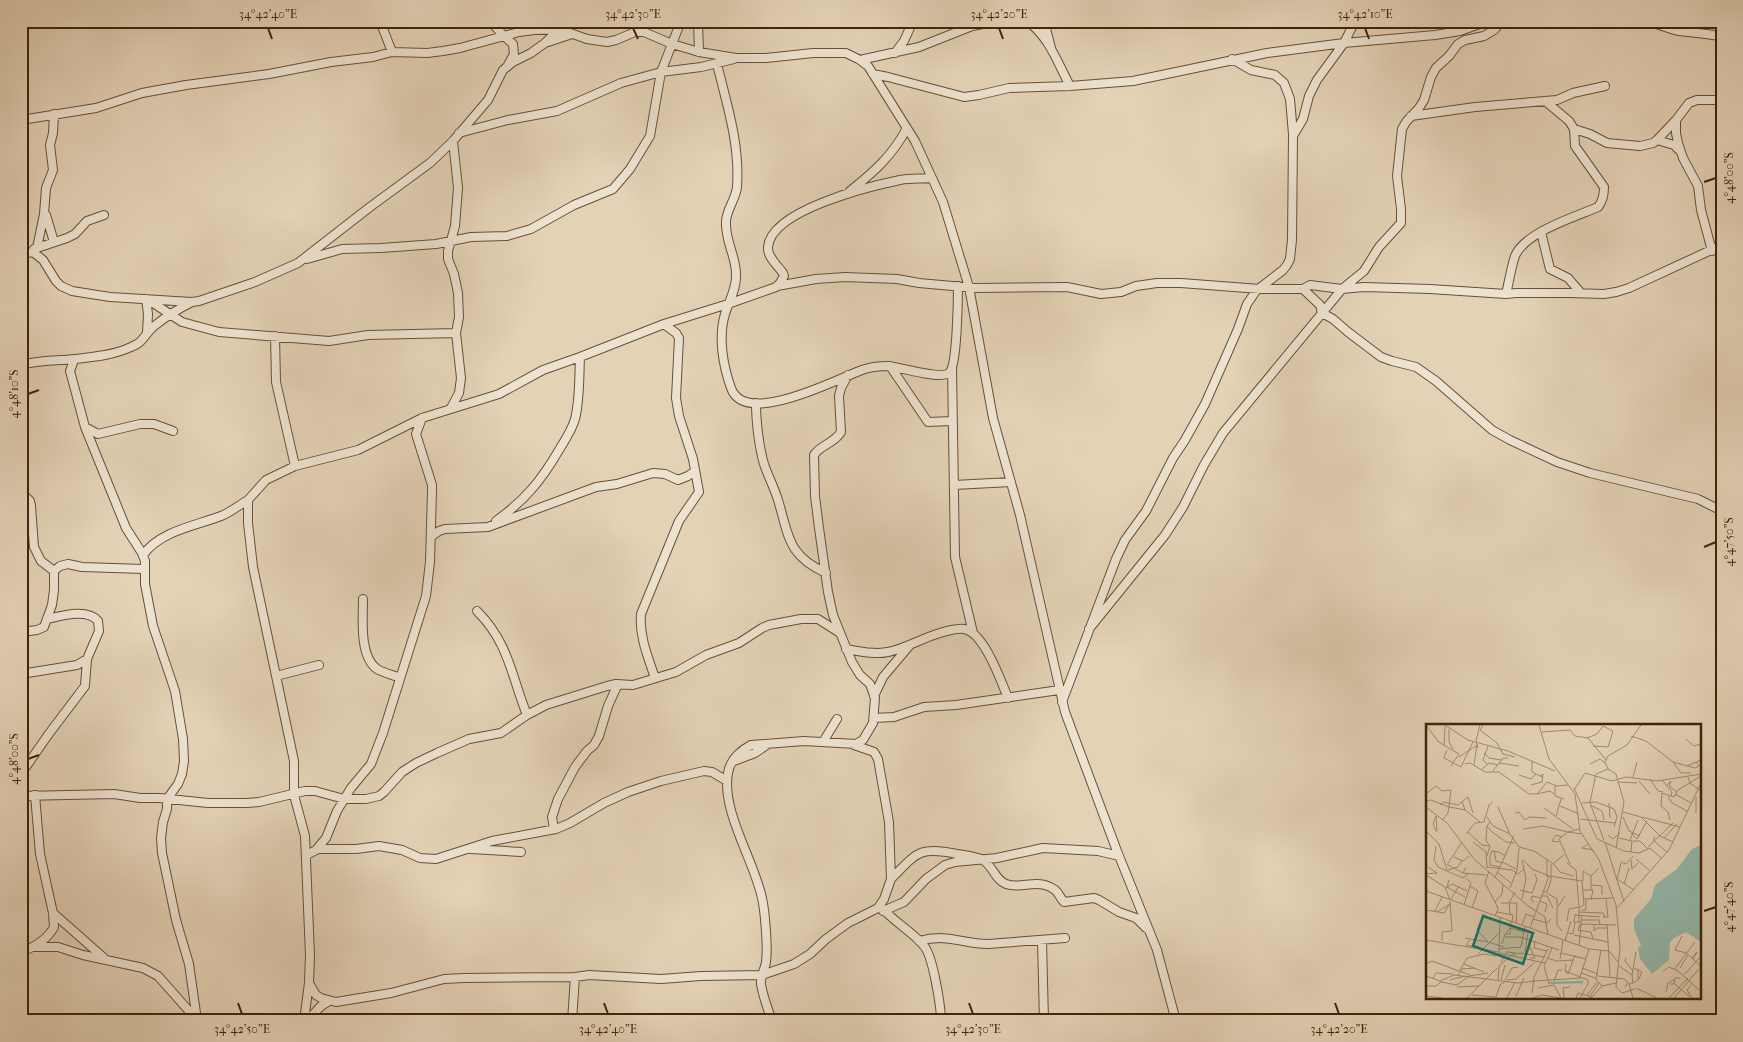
<svg xmlns="http://www.w3.org/2000/svg" width="1743" height="1042" font-family="'IM FELL French Canon',serif">
  <style>
    .lines { fill: none; stroke-linecap: round; stroke-linejoin: round }
    .street-casing { stroke: #695034; stroke-width: 10 }
    .street { stroke: #ede2d0; stroke-width: 8 }
    .ticks { fill: none; stroke: #402408; stroke-width: 2 }
    .inset-river { fill: none; stroke: #95b8ac; stroke-width: 2.5 }
    .inset-road { fill: none; stroke: #a28c71; stroke-width: 1 }
    .view { fill: #0f766e; fill-opacity: 0.15; stroke: #0f766e; stroke-width: 2.5 }
    .inset-edge { fill: none; stroke: #402408; stroke-width: 2.5 }
    .neatline { fill: none; stroke: #402408; stroke-width: 2 }
    .ticks-label { font-size: 12px; text-anchor: middle; fill: #402408 }
  </style>
  <rect width="100%" height="100%" fill="#e4d2b7"/>
  <filter id="stains"><feTurbulence type="fractalNoise" baseFrequency=".004" numOctaves="4"/><feColorMatrix values="0 0 0 0 .2 0 0 0 0 .09 0 0 0 0 .02 0 0 0 .5 -.17"/></filter>
  <radialGradient id="worn" r=".72"><stop offset=".6" stop-color="#630" stop-opacity="0"/><stop offset="1" stop-color="#630" stop-opacity=".3"/></radialGradient>
  <g class="lines">
    <g class="street-casing">
      <path id="street" d="M380,21L392,52
        M490,21L504,36L513,44L514,54L508,65
        M698,21L699,52
        M1027,21C1049,36 1058,64 1070,86
        M1044,21L1051,48
        M1520,21H1535
        M1645,21C1657,23 1668,29 1679,31C1694,33 1707,33 1722,37
        M548,42L572,34
        M895,53L904,41L913,21
        M1232,59L1251,70L1275,75L1284,83L1290,99L1293,134
        M860,60L919,47L972,26L999,21
        M717,64C727,105 740,144 737,187C736,199 726,210 726,222C725,241 736,256 736,274C737,288 729,301 725,314C718,337 723,366 731,388C745,428 837,379 862,370C870,367 879,366 888,366C900,367 943,381 950,372C957,363 958,300 958,286
        M873,74L888,77L964,97L979,95L1009,88L1070,86L1133,81L1267,53L1344,43L1435,35L1460,31L1488,21
        M1411,116L1475,107L1557,100L1573,93L1605,86
        M21,120L96,108L142,93L186,85L269,74L331,62L373,57L392,52L427,53L443,51L460,48L519,32L534,30L559,29L587,39L607,42L616,40L635,32H644L672,44L699,52L736,58H766L813,53H846L860,60L868,66L915,141L943,202L969,287L993,418L1020,515L1065,712L1117,851L1157,950L1176,1021
        M1574,129L1590,134L1607,143L1640,146L1653,143L1657,140L1676,120
        M459,133L508,120L557,111L621,83L661,72L701,67L734,59
        M1657,140L1674,145L1680,151
        M850,191C875,171 892,156 907,128
        M46,215L54,242
        M1541,232L1550,269L1568,278L1581,293
        M37,248L44,214L46,188L53,170L50,145L53,133L54,114
        M34,249L67,238L75,234L87,221L104,215
        M1712,251L1701,210L1698,186L1683,158L1678,143L1676,133V120L1689,103L1697,100H1722
        M21,254L33,252L43,260L56,281L61,286L72,291L110,297L192,302L199,301L255,282L298,263L370,207L430,163L453,141L488,100L503,70L513,62L531,53L545,43L559,29L562,21
        M307,259L342,249L381,248L436,244L471,237L507,236L531,229L574,205L613,189L630,169L650,136L661,72L681,21
        M777,286L816,279L845,277L897,279L919,283L975,288L1067,287L1101,294L1121,292L1136,286L1157,283H1181L1260,289H1303L1320,305L1322,313L1333,319L1348,332L1381,357L1392,361L1416,367L1436,381L1492,430L1510,440L1557,462L1590,473L1698,499L1722,511
        M1303,289L1310,285L1342,289L1364,287L1430,289L1506,294L1516,293H1570L1604,294L1616,292L1629,288L1722,245
        M1506,294C1509,282 1511,268 1515,256C1525,232 1575,217 1598,207C1603,201 1604,195 1604,187L1575,146L1574,129L1569,121L1545,101
        M146,299L148,314L147,333
        M147,299L182,322L219,332L329,341L368,335L456,333
        M275,336L276,382L295,466
        M74,360L70,371L85,427L126,528L142,553L145,561V584L153,626L175,691L183,739L184,761L182,774L178,784L167,799V809L163,822L161,838L162,853L176,920L189,964L197,1020
        M21,365C39,360 56,361 75,359C93,357 114,355 131,347C144,342 144,335 153,327C165,317 178,309 192,302
        M890,366L928,422L952,421
        M952,368L955,557L973,633
        M756,403C756,421 759,447 764,464C768,476 774,487 778,500C789,536 787,555 826,573
        M451,408L459,393L461,378L456,333L459,317L458,293L454,274L448,259V251L455,226L458,188L453,141
        M85,427L98,434L140,424H154L173,431
        M954,485L1011,482
        M21,492L30,501L31,506L34,547L41,561L54,571
        M496,521C525,500 541,481 559,450C565,440 572,430 575,419C580,399 579,378 580,357
        M432,536L439,531L445,529L488,527L596,487L617,484L653,473L665,474L678,480L688,476L695,471
        M143,555C160,531 195,526 221,516C231,512 239,505 248,500
        M363,599C363,619 359,656 377,669C384,673 393,675 400,678
        M477,611C509,643 511,675 527,715
        M1089,629L1165,535L1183,507L1204,465L1223,433L1342,289L1364,271L1379,247L1401,223V209L1397,176L1402,129L1406,122L1419,108L1424,100L1431,77L1436,68L1449,56L1458,44L1465,40L1484,36L1494,30L1502,21
        M21,632L37,630L44,627L52,605L54,590V571L60,566L68,564L82,567L144,569
        M846,649C859,651 874,655 888,652C904,649 919,640 934,635C943,632 956,628 964,629C984,632 1001,681 1008,698
        M21,674L77,665L87,659
        M276,676L319,665
        M655,678C648,657 639,636 641,614L679,521L699,492L693,459L679,416L676,398L679,338L676,333L665,325
        M874,696L883,677L910,645
        M1062,702L1116,559L1125,540L1146,511L1173,458L1185,440L1205,404L1238,329L1247,304L1256,291L1283,270L1287,265L1290,259L1292,240L1293,136L1303,119L1309,96L1317,80L1344,43L1355,21
        M874,718L894,717L924,707L956,705L1059,690
        M823,742L837,719
        M734,761L755,753L768,744
        M21,774L48,735L85,686L87,659L99,631L98,621C87,608 61,616 47,619
        M21,796L114,794L140,798H160L208,803H247L259,802L305,791H315L344,799H366L379,796L384,792L402,772L416,763L437,753L469,739L501,733L527,715L546,705L607,686L616,684L633,685L676,672L706,655L739,643L762,628L769,625L801,619H818L840,633
        M554,829L552,817L558,799L575,767L587,751L594,745L599,736L608,706L618,684
        M318,849H356L379,846L402,850L420,858L436,859L492,841L556,829L570,823L604,803L628,792L661,781L704,771L712,772L727,781
        M471,849L521,852
        M307,855L316,850L326,838L337,811L351,788L371,764L383,733L426,596L430,562L432,490V485L416,434L422,418
        M891,879C917,853 918,846 957,854C964,855 976,856 983,860C993,866 995,880 1006,884C1022,890 1038,877 1055,890C1059,893 1060,898 1064,902L1094,898L1099,900L1119,912L1136,918L1146,928
        M881,907C894,922 913,932 924,946C933,956 941,1007 941,1021
        M883,911L904,902L926,879L945,865L955,862L997,858L1043,848L1098,851L1119,856
        M53,913L104,958
        M919,941C948,933 962,944 988,944L1065,938
        M1042,941L1044,1021
        M34,947H58L83,955L143,968L158,976L197,1020
        M21,952C35,947 47,940 54,927L53,913L40,854L35,795
        M309,983L316,995L321,998L336,1002L391,993L444,979L464,978L575,977L589,975L661,979L701,976L762,975L794,964L810,954L826,939L848,923L878,908L884,899L891,879L889,822L878,759L874,752L854,745
        M168,1021H204
        M304,1021L309,983L310,955L305,836L294,795V761L253,567L248,523V500L266,480L295,466L358,450L422,418L499,394L543,370L580,357L664,324L728,304L776,287L780,283L784,276L783,273C778,266 767,257 768,247C771,210 871,186 900,180C910,178 921,179 931,178
        M307,1021L321,1006L329,1001
        M572,1021L575,977
        M772,1021C768,1009 763,997 761,984C760,977 765,969 766,962C768,949 765,911 762,898C754,860 721,811 728,773C730,760 740,751 751,745L804,741L856,744L863,740L873,723L875,698L870,684L860,675L852,662L833,615L828,592L819,528L815,496L814,455C820,445 835,443 841,432L839,396L841,388L848,375"/>
    </g>
    <use href="#street" class="street"/>
  </g>
  <path class="ticks" d="M268,28L272,39M633,28L638,39M999,28L1003,39M1365,28L1369,39M1704,182L1716,178M28,394L39,390M1704,547L1716,542M28,759L39,755M1704,911L1716,907M238,1003L242,1014M604,1003L608,1014M969,1003L973,1014M1335,1003L1339,1014"/>
  <g transform="translate(1426 724)">
    <rect width="275" height="275" fill="#e4d2b7"/>
    <path d="M275,121V218L260,208L248,214L244,218L243,236L226,250L214,235L212,223L215,222L208,205V195L225,175L229,161L251,145L266,125Z" fill="#95b8ac"/>
    <path class="inset-river" d="M123,259L157,258"/>
    <path class="inset-road" d="M0,1L12,17M19,1L42,16L82,27L129,47M57,1L54,6L71,19L77,30L89,33M113,1L123,35L149,70L154,107L173,136L190,181L194,224L190,263L196,269L209,265M23,5V18L27,25M116,8L144,6L149,12L162,14L180,36M205,12L220,17L247,38L269,44L273,42L270,38M161,14L171,10L177,2L187,7L182,23L167,22M260,15L268,22L275,20M11,17L33,30L25,42M18,22L19,2M62,22L57,36L62,41M52,24L50,17L54,1M21,26L18,34L35,43L47,18M58,29L63,34L75,36M33,33L50,22M106,37V48L116,53M247,38L255,49H265M73,39L93,42M39,40L44,39L59,48H73L103,70H111L121,58L131,62L142,61M164,40L174,35L179,39M48,41L51,20M261,42L275,36M56,45L63,39L72,41M67,47L77,34H82M93,51L105,55L110,50M207,53L211,38M262,53L264,59L275,67M224,55L232,67L237,68M236,56L246,68L245,72M213,57L224,70M191,58L211,59M105,61L116,58L117,50L114,52M129,61V72L138,75M241,61L245,57L243,62L251,68M148,64L171,115L198,127L213,129L224,124L235,134M148,66L159,49L186,57L200,53L231,57L275,50M0,70L10,62L16,67L25,66L22,89L17,95M111,70L124,67L128,70M249,70L265,79M242,72L246,79L261,87M42,73L47,89M0,77L5,76L23,83M36,77L39,86L54,98M164,78L170,50L182,45M156,79L170,78L188,85L191,93L188,103M164,79L178,116M183,79L184,94M14,81L18,78L32,81L42,73M164,81L176,87L178,96M134,82L153,90M0,83L21,99L48,135L102,182L119,193L122,211M23,83L40,86M72,83L84,110M118,84L147,105M197,88L215,93L234,112L247,118M89,89L93,88L99,96L103,93L120,94M270,89V73M10,92L11,108M130,92L135,75M61,93L67,102L84,110L93,123L108,127L126,139M197,93L203,107L214,112M216,93L254,103M154,95L189,99M244,96L242,88L235,82L236,69L248,73L252,66L275,52M64,98L61,102L66,108L80,118L89,119M61,102L60,117L64,122L61,132M97,105L117,102L142,108L153,105M0,107L13,120L21,146M10,107L7,100L10,92M42,108L56,121L63,122M205,109L211,115L221,97M40,110L49,99L58,98L63,81L67,78M182,111L187,115L194,109M228,113V117L241,128M193,114L206,117L205,128M238,114L251,100M204,116L212,96M207,117H214L222,125M47,118L60,128L61,144M133,118L126,117L130,111L136,113M179,118L198,178M162,120L156,124L167,126M10,122L8,136L12,143L37,154L42,150M222,123L247,99M190,124L198,78L190,50L182,45L179,38L182,32L201,21L215,1M68,127L70,137L76,139M73,128L79,132L74,143M79,132L88,111M28,133L37,137L43,132M210,135L223,146M97,136L106,145L123,152M205,136L206,145L212,139M76,138L90,145M195,138L200,140L207,132M127,139L134,148L147,152M141,139L150,146L153,183M144,140L133,115L142,108L155,110M21,141L36,118M22,141L37,149M40,143L37,149L60,151M61,143L86,146L92,150L98,145M22,146L32,143L36,136M63,147L59,159L69,178M71,148L85,159M0,150L11,149L2,143M0,151L19,163L24,176M69,153L74,143L64,141V132L66,127L73,128M121,153V135M191,155L208,166M191,155L195,139M23,156L21,163L39,173M157,157V147L165,152M198,160L203,144M165,161L176,162V171M44,162L52,167L46,184M20,164L26,160L41,167M84,164L91,146L93,124M94,166L106,169L111,156L109,150M156,166H167L165,176M165,166V152L173,144M0,167L163,225L183,227L192,238M117,168H121L125,156V141L138,131M121,169L131,175V182M116,172H121L127,184M25,175L33,162M96,175L100,155L96,136M157,175L187,174M114,177L121,180L119,188M108,178L105,176L106,172L115,174M75,179H91M38,181L45,159L40,154M190,185L243,126L275,59M0,186L18,189L24,179M156,186H160V175M9,187L16,173M11,188L24,180M71,188L87,191L86,198M153,188L177,189L179,193M58,190L51,206L62,218L78,223M84,190L83,179L89,168M149,190L148,198H155M149,191L174,193M69,192L72,185L69,178L76,170L77,160M177,193H182L180,175M74,194L73,229L119,239M107,195L121,199L125,195M155,196H173L174,201M141,197L143,185L153,183M90,199L91,179M154,200L152,206L165,208L167,215M155,200L190,201M168,200V207L171,204H181M181,200L184,253M96,201L100,190L108,193M104,204L123,152L156,157L158,181L153,184V198M136,207L131,201V184L139,172M80,209L84,204L98,208M142,209L147,210L149,198M148,211L182,218M256,212L249,226L260,229L275,242M79,213H94L133,226M39,214L62,218M0,216L72,228M44,216L40,221L52,223M16,217V208L26,207L24,177M109,217L108,224L121,227M139,217L145,197M76,220L79,210H84L85,198M153,221L156,191M72,225L95,223L99,203M99,228L102,208M135,229L160,235M52,230L73,209M104,234H109L104,223M121,234L131,237L147,236M200,234L199,237L207,247M266,234L271,228L267,235M134,235L137,216M75,238L81,228L90,229M0,240L6,237L44,251M38,240L58,248M140,240L139,247L154,253M193,242L206,251L207,260M156,244L172,250M208,244L216,248L213,255M254,244L262,231M34,246L41,234L58,230L70,232M139,246L142,250L149,231M248,246L269,218M237,247L243,243L252,247L273,266M155,249L169,254L176,262M32,251L36,245L49,244M206,251L210,228M258,251L275,232M0,252L14,257L28,251L92,259L108,257M172,252L198,255L202,258L199,263M7,254L10,249L27,250M170,255L175,226M24,256L39,252M72,256L73,242L85,231L94,229L119,233M75,256L79,241M79,256L86,244L92,243M81,256L90,255L109,238M108,257L155,254M128,257L132,246H136M15,258L31,261L43,252L62,249M123,260L118,242L126,224M244,260H248L249,254H254M249,260L264,273M265,261L261,266L266,274M0,262H10L16,257M31,263L53,262M112,264L128,261L135,274M210,264L231,274M240,268L242,259L249,255M106,269L108,253L122,225M46,271L70,273M161,271L171,258M1,272L16,274M90,272L98,254M164,272L173,259M70,273L74,261L80,257M41,274L71,244M81,274L89,258M106,274L116,271L135,274M138,274L137,264L144,263M150,274L152,269L166,273M154,274L162,260V256L154,253L163,225M165,274L176,262L190,259M207,274L203,260L212,256V245M243,274L262,254M248,274L273,245"/>
    <path class="view" d="M57,192L107,209L97,240L47,222Z"/>
    <rect width="275" height="275" class="inset-edge"/>
  </g>
  <rect width="1743" height="1042" fill="none" stroke="#e4d2b7" stroke-width="55"/>
  <rect x="28" y="28" width="1688" height="986" class="neatline"/>
  <g class="ticks-label">
    <text x="268" y="18">34°42'40"E</text>
    <text x="633" y="18">34°42'30"E</text>
    <text x="999" y="18">34°42'20"E</text>
    <text x="1365" y="18">34°42'10"E</text>
    <text transform="translate(1729 178) rotate(-90)" y="4">4°48'00"S</text>
    <text transform="translate(14 394) rotate(-90)" y="4">4°48'10"S</text>
    <text transform="translate(1729 542) rotate(-90)" y="4">4°47'50"S</text>
    <text transform="translate(14 759) rotate(-90)" y="4">4°48'00"S</text>
    <text transform="translate(1729 907) rotate(-90)" y="4">4°47'40"S</text>
    <text x="242" y="1033">34°42'50"E</text>
    <text x="608" y="1033">34°42'40"E</text>
    <text x="973" y="1033">34°42'30"E</text>
    <text x="1339" y="1033">34°42'20"E</text>
  </g>
  <rect width="100%" height="100%" filter="url(#stains)"/>
  <rect width="100%" height="100%" fill="url(#worn)"/>
</svg>
